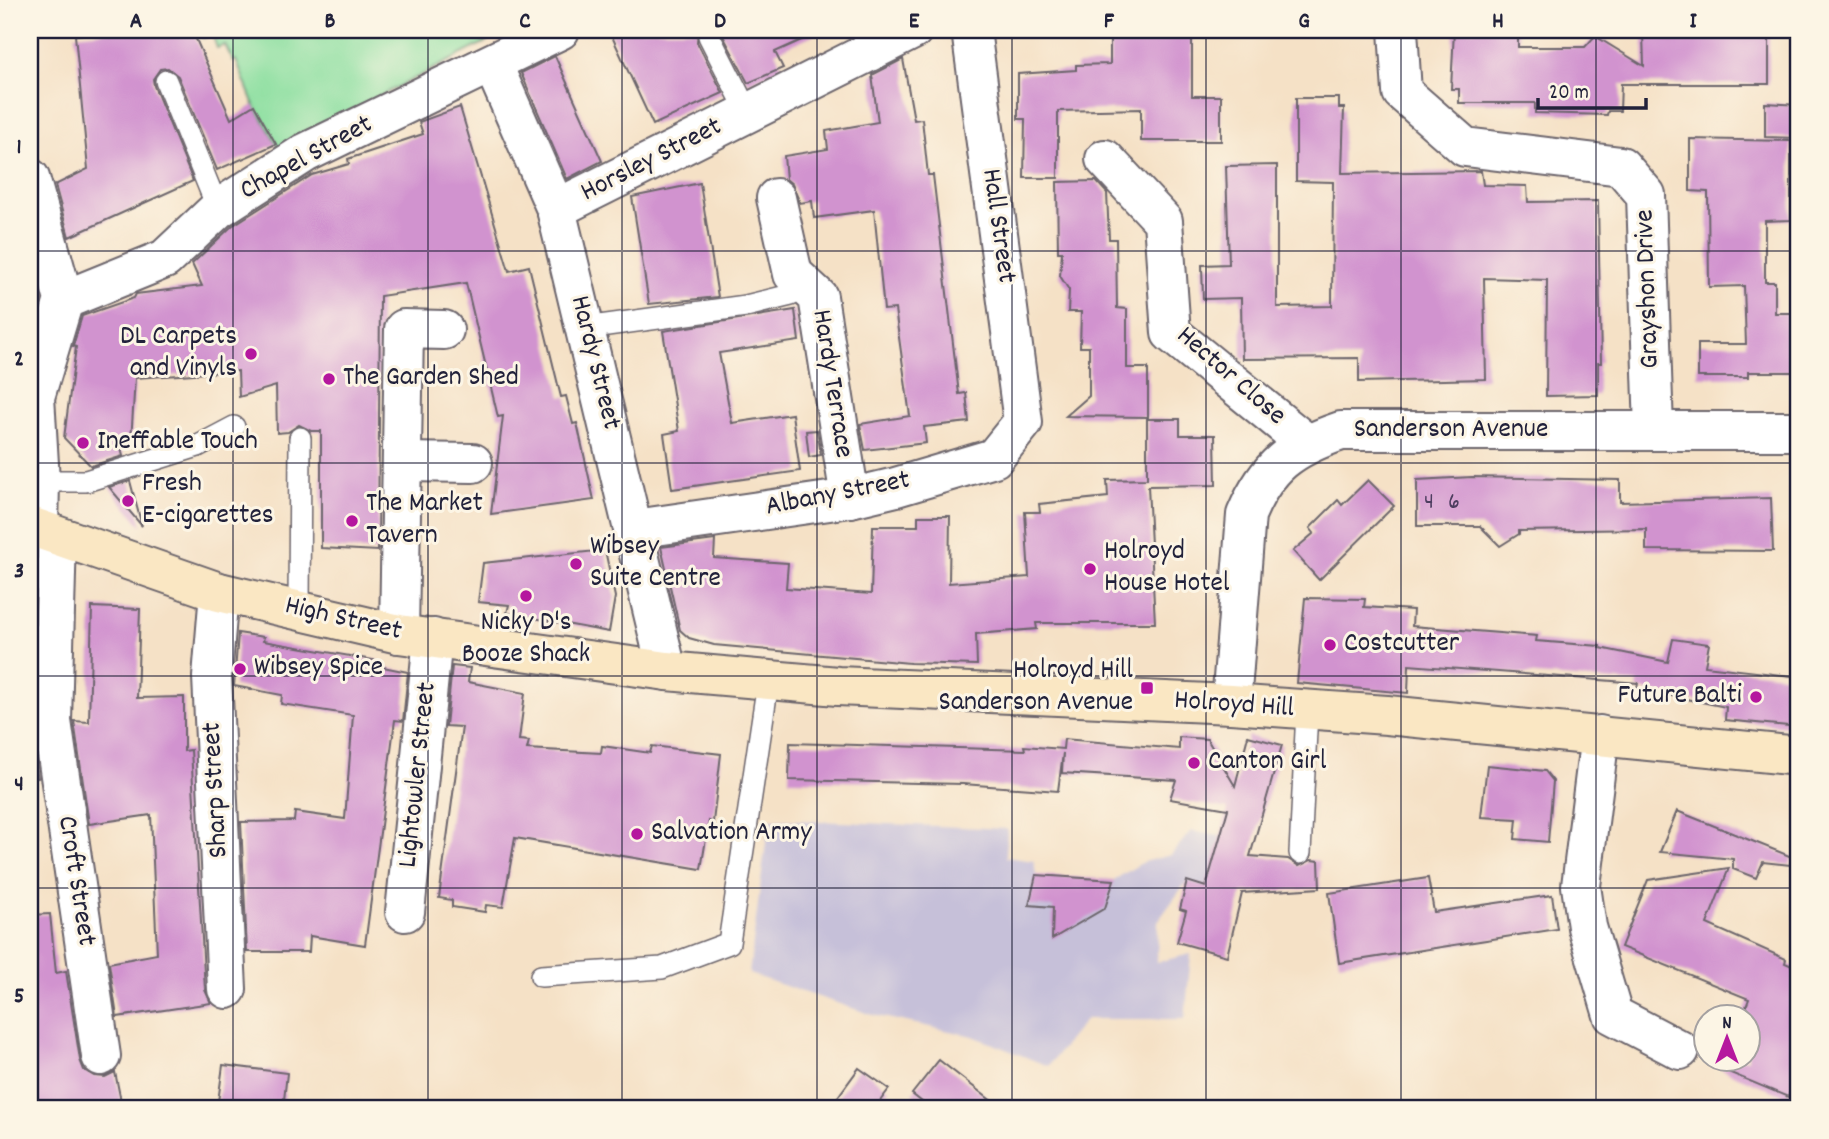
<svg xmlns="http://www.w3.org/2000/svg" width="1829" height="1139" font-family="Dekko,sans-serif">
<rect width="100%" height="100%" fill="#fcf5e5"/>
<filter id="ink" filterUnits="userSpaceOnUse"><feTurbulence type="fractalNoise" baseFrequency=".0143" numOctaves="2"/><feDisplacementMap in="SourceGraphic" scale="14" xChannelSelector="R" yChannelSelector="G"/><feConvolveMatrix kernelMatrix="1 2 1 2 8 2 1 2 1" color-interpolation-filters="sRGB"/></filter>
<filter id="wash" filterUnits="userSpaceOnUse"><feTurbulence type="fractalNoise" baseFrequency=".00686" numOctaves="4" result="noise"/><feDisplacementMap in="SourceGraphic" scale="28" xChannelSelector="R" yChannelSelector="G"/><feGaussianBlur stdDeviation="1.57" result="paint"/><feColorMatrix in="noise" values="0 0 0 0 0 0 0 0 0 0 0 0 0 0 0 0 0 1.4 0 .05"/><feComposite in="paint" operator="in"/></filter>
<g filter="url(#wash)">
<rect width="100%" height="100%" fill="#f5e1c6"/>
<polygon fill="#c6c0d9" points="769,819 1007,829 1006,857 1034,861 1036,875 1114,880 1143,862 1171,855 1191,831 1220,836 1206,887 1187,881 1158,921 1157,962 1191,954 1185,1019 1086,1019 1048,1066 973,1036 873,1015 749,974"/>
<polygon fill="#8cdfa0" stroke="#57806e" stroke-width="2" points="199,30 509,30 279,148 254,105 236,60 233,61 225,45 217,48 212,34 203,38"/>
<g id="blocks">
<g fill="#d193cf">
<polygon points="120,30 192,30 231,119 254,105 276,144 217,170 178,76 168,68 160,69 153,79 154,86 193,181 69,237 55,185 88,169 75,35"/>
<polygon points="609,30 698,30 697,42 723,93 653,125"/>
<polygon points="720,30 824,30 775,52 783,68 748,83"/>
<polygon points="1110,30 1192,30 1192,96 1221,96 1221,141 1141,141 1141,109 1058,111 1058,178 1024,178 1025,119 1018,119 1018,74 1076,70 1076,65 1110,64"/>
<polygon points="1454,30 1518,30 1518,47 1585,47 1595,36 1644,66 1643,33 1769,33 1769,84 1621,84 1620,111 1608,111 1607,115 1535,113 1535,103 1459,103 1459,89 1451,89"/>
<polygon points="555,56 602,161 567,179 521,73"/>
<polygon points="903,59 914,120 922,119 928,175 933,175 959,394 966,393 969,422 924,427 926,443 865,450 860,424 910,416 895,309 884,310 874,210 814,218 812,201 800,203 792,184 786,179 784,156 828,149 826,131 878,122 872,75"/>
<polygon points="1296,98 1339,98 1339,108 1344,108 1342,173 1481,171 1483,185 1527,186 1528,202 1598,201 1601,363 1598,363 1598,395 1546,396 1547,280 1484,278 1486,379 1359,382 1359,358 1242,359 1241,298 1203,299 1202,265 1229,264 1226,166 1277,165 1277,307 1332,306 1333,182 1296,181"/>
<polygon points="1765,103 1799,105 1799,138 1765,137"/>
<polygon points="460,107 509,271 529,266 561,397 566,396 573,424 577,423 594,500 491,514 503,416 498,417 466,283 380,296 378,551 321,548 321,431 311,431 299,425 288,432 277,433 276,386 239,397 238,371 135,378 131,442 119,441 123,456 91,466 64,438 76,347 73,346 82,316 134,298 136,294 202,286 192,264 232,226 312,175 349,164 348,159 423,134 419,122"/>
<polygon points="1690,139 1791,141 1791,220 1765,221 1765,282 1775,282 1775,313 1799,313 1799,372 1748,372 1748,377 1698,377 1698,344 1746,344 1744,286 1709,287 1708,192 1690,191"/>
<polygon points="1096,181 1107,193 1109,239 1116,239 1117,308 1127,309 1127,368 1148,368 1148,417 1066,416 1089,396 1089,347 1080,347 1081,312 1068,312 1069,290 1060,276 1062,252 1058,252 1057,182"/>
<polygon points="700,183 718,297 649,304 632,197"/>
<polygon points="795,310 799,341 719,353 732,423 792,414 800,471 672,489 664,434 679,431 663,331"/>
<polygon points="1147,419 1180,419 1180,435 1215,435 1216,485 1148,486 1155,623 1036,623 1037,629 976,634 977,665 910,663 714,645 689,638 680,630 661,547 715,540 714,558 788,563 786,588 871,594 873,526 918,526 918,516 950,516 949,583 1029,577 1025,512 1040,512 1039,504 1108,497 1107,480 1147,479"/>
<polygon points="817,430 821,455 809,457 806,431"/>
<polygon points="1472,477 1620,480 1620,502 1771,498 1773,551 1646,550 1646,529 1519,531 1519,534 1500,546 1480,526 1417,526 1417,480"/>
<polygon points="1368,480 1394,506 1319,580 1293,551 1314,533 1310,528 1338,500 1342,505"/>
<polygon points="130,481 142,526 109,487"/>
<polygon points="605,550 615,597 609,632 507,613 509,605 478,602 483,563"/>
<polygon points="1305,598 1365,599 1364,607 1413,610 1412,626 1537,636 1536,641 1600,646 1600,648 1668,662 1673,639 1709,644 1705,666 1799,677 1799,727 1725,720 1726,707 1637,689 1638,683 1409,665 1408,693 1297,683"/>
<polygon points="92,607 140,609 137,698 184,697 184,751 191,750 205,990 211,1003 117,1017 109,963 157,954 151,815 89,824 74,721 89,722"/>
<polygon points="238,633 264,637 263,641 379,661 378,666 408,672 403,721 395,720 365,945 310,936 309,952 247,952 241,822 294,821 295,812 345,819 353,715 281,704 282,695 234,686"/>
<polygon points="452,666 470,668 468,682 525,693 519,740 529,741 527,749 601,753 602,746 650,753 652,746 721,754 713,822 709,821 701,869 515,838 503,907 486,905 485,912 452,907 452,900 439,898 462,727 446,726"/>
<polygon points="30,717 38,778 30,779"/>
<polygon points="1248,736 1282,745 1250,856 1288,859 1299,866 1311,860 1319,861 1320,888 1242,893 1227,956 1177,942 1186,911 1180,909 1187,881 1206,887 1228,809 1170,799 1176,780 1062,773 1063,753 1058,791 963,784 789,780 790,743 1025,750 1024,746 1063,749 1064,739 1179,749 1179,737 1207,739 1235,786"/>
<polygon points="1487,765 1545,771 1553,781 1548,842 1515,839 1517,819 1481,817"/>
<polygon points="1677,811 1792,857 1790,865 1763,862 1756,878 1733,869 1733,859 1660,852"/>
<polygon points="1729,868 1707,924 1786,959 1785,963 1799,969 1799,1070 1788,1097 1721,1069 1725,1059 1748,1059 1748,1017 1742,1017 1749,999 1621,947 1648,880"/>
<polygon points="1036,875 1114,880 1105,908 1052,939 1053,907 1029,905"/>
<polygon points="1428,878 1434,912 1552,895 1557,929 1339,963 1329,893"/>
<polygon points="50,914 56,973 66,971 80,1060 84,1070 94,1076 105,1077 115,1072 122,1106 30,1109 30,915"/>
<polygon points="939,1060 1002,1109 931,1109 912,1094"/>
<polygon points="223,1065 287,1073 283,1109 217,1109"/>
<polygon points="859,1068 889,1089 874,1109 829,1109"/>
</g>
</g>
</g>
<g filter="url(#ink)">
<use href="#blocks" fill-opacity="0" stroke="#6c656c" stroke-width="2"/>
<g fill="none" stroke-linecap="round" stroke-linejoin="round">
<defs>
<g id="service">
<polyline points="709,36 748,113"/>
<polyline points="166,81 218,209"/>
<polyline points="585,328 746,306 791,295 802,282"/>
<polyline points="40,481 86,481 198,446 234,427"/>
<polyline points="299,610 300,438"/>
<polyline points="1300,853 1307,711"/>
<polyline points="541,976 662,968 729,943 768,682"/>
</g>
<g id="minor">
<polyline points="1398,30 1402,92 1465,147 1621,166 1646,195 1654,430"/>
<polyline points="493,65 556,209 667,671"/>
<polyline points="1105,159 1163,221 1171,333 1306,443"/>
<polyline points="30,178 64,300 35,397 40,481 39,530"/>
<polyline points="776,198 793,274 818,297 850,498"/>
<polyline points="556,209 913,30"/>
<polyline points="64,300 165,259 218,209 305,153 560,30"/>
<polyline points="402,462 473,463"/>
<polyline points="635,529 850,498 896,487 994,458 1023,422 971,30"/>
<polyline points="57,537 52,721 101,1056"/>
<polyline points="219,592 212,677 227,989"/>
<polyline points="399,634 404,329 444,330"/>
<path d="M 1231,704 L 1246,515 C 1267,465 1291,448 1341,431 L 1799,431"/>
<polyline points="1600,735 1581,886 1587,927 1613,1015 1680,1050"/>
<polyline points="405,912 433,638"/>
</g>
<polyline id="secondary" points="30,526 219,592 399,634 667,671 838,686 1231,704 1387,715 1799,756"/>
</defs>
<use href="#service" stroke="#6c656c" stroke-width="24"/>
<use href="#minor" stroke="#6c656c" stroke-width="42"/>
<use href="#secondary" stroke="#6c656c" stroke-width="42"/>
<use href="#service" stroke="#fff" stroke-width="21"/>
<use href="#minor" stroke="#fff" stroke-width="38"/>
<use href="#secondary" stroke="#fae7c3" stroke-width="38"/>
</g>
</g>
<path fill="none" stroke="#22223b" stroke-width="2" stroke-opacity="0.55" d="M 233,30 L 233,1109M 428,30 L 428,1109M 622,30 L 622,1109M 817,30 L 817,1109M 1012,30 L 1012,1109M 1206,30 L 1206,1109M 1401,30 L 1401,1109M 1596,30 L 1596,1109M 30,251 L 1799,251M 30,463 L 1799,463M 30,676 L 1799,676M 30,888 L 1799,888"/>
<g fill="#b5179e" stroke="#fcf5e5" stroke-width="2.5">
<circle cx="251" cy="354" r="7"/>
<circle cx="329" cy="379" r="7"/>
<circle cx="83" cy="443" r="7"/>
<circle cx="128" cy="501" r="7"/>
<circle cx="352" cy="521" r="7"/>
<circle cx="576" cy="564" r="7"/>
<circle cx="1090" cy="569" r="7"/>
<circle cx="526" cy="596" r="7"/>
<circle cx="1330" cy="645" r="7"/>
<circle cx="240" cy="669" r="7"/>
<rect x="1140" y="681" width="14" height="14" rx="3.5"/>
<circle cx="1756" cy="697" r="7"/>
<circle cx="1194" cy="763" r="7"/>
<circle cx="637" cy="834" r="7"/>
</g>
<g text-anchor="middle" dominant-baseline="central" stroke-width="6" stroke-linejoin="round" paint-order="stroke">
<g font-size="24" fill="#4e3e60">
<text x="1429" y="503">4</text>
<text x="1454" y="503">6</text>
</g>
<g font-size="28" fill="#22223b" stroke="#fcf5e5">
<text transform="translate(307 159) rotate(-29)">Chapel Street</text>
<text transform="translate(652 161) rotate(-27)">Horsley Street</text>
<text transform="translate(997 226) rotate(82)">Hall Street</text>
<text transform="translate(1649 289) rotate(-92)">Grayshon Drive</text>
<text transform="translate(594 363) rotate(76)">Hardy Street</text>
<text transform="translate(1230 377) rotate(41)">Hector Close</text>
<text transform="translate(831 384) rotate(81)">Hardy Terrace</text>
<text x="1451" y="431">Sanderson Avenue</text>
<text transform="translate(838 495) rotate(-11)">Albany Street</text>
<text transform="translate(343 620) rotate(13)">High Street</text>
<text transform="translate(1234 706) rotate(4)">Holroyd Hill</text>
<text transform="translate(419 775) rotate(-84)">Lightowler Street</text>
<text transform="translate(217 790) rotate(-93)">Sharp Street</text>
<text transform="translate(75 881) rotate(81)">Croft Street</text>
</g>
<g font-size="28" fill="#22223b" stroke="#fcf5e5" text-anchor="start">
<text x="237" y="338" text-anchor="end">DL Carpets<tspan x="237" dy="32">and Vinyls</tspan></text>
<text x="343" y="379">The Garden Shed</text>
<text x="97" y="443">Ineffable Touch</text>
<text x="142" y="485">Fresh<tspan x="142" dy="32">E-cigarettes</tspan></text>
<text x="366" y="505">The Market<tspan x="366" dy="32">Tavern</tspan></text>
<text x="590" y="548">Wibsey<tspan x="590" dy="32">Suite Centre</tspan></text>
<text x="1104" y="553">Holroyd<tspan x="1104" dy="32">House Hotel</tspan></text>
<text x="526" y="624" text-anchor="middle">Nicky D's<tspan x="526" dy="32">Booze Shack</tspan></text>
<text x="1344" y="645">Costcutter</text>
<text x="254" y="669">Wibsey Spice</text>
<text x="1133" y="672" text-anchor="end">Holroyd Hill<tspan x="1133" dy="32">Sanderson Avenue</tspan></text>
<text x="1742" y="697" text-anchor="end">Future Balti</text>
<text x="1208" y="763">Canton Girl</text>
<text x="651" y="834">Salvation Army</text>
</g>
</g>
<rect width="1829" height="1139" fill="none" stroke="#fcf5e5" stroke-width="77"/>
<g transform="translate(1727 1038)"><circle r="33" fill="#fcf5e5" stroke="#a5a1a1" stroke-width="2"/>
<path d="M0-5L12 26L0 18L-12 26Z" fill="#b5179e"/>
<text y="-10" font-size="19" font-weight="bold" text-anchor="middle" fill="#22223b">N</text>
</g>
<path d="M1538 98v10h108v-10" fill="none" stroke="#22223b" stroke-width="3.5"/>
<text x="1549" y="98" font-size="21" fill="#22223b" stroke="#fcf5e5" stroke-width="5" paint-order="stroke">20 m</text>
<rect x="38" y="38" width="1752" height="1062" fill="none" stroke="#22223b" stroke-width="2.5"/>
<g font-size="23" text-anchor="middle" font-weight="bold" fill="#22223b">
<text x="136" y="27">A</text>
<text x="330" y="27">B</text>
<text x="525" y="27">C</text>
<text x="720" y="27">D</text>
<text x="914" y="27">E</text>
<text x="1109" y="27">F</text>
<text x="1304" y="27">G</text>
<text x="1498" y="27">H</text>
<text x="1693" y="27">I</text>
<text x="19" y="153">1</text>
<text x="19" y="365">2</text>
<text x="19" y="577">3</text>
<text x="19" y="790">4</text>
<text x="19" y="1002">5</text>
</g>
</svg>
